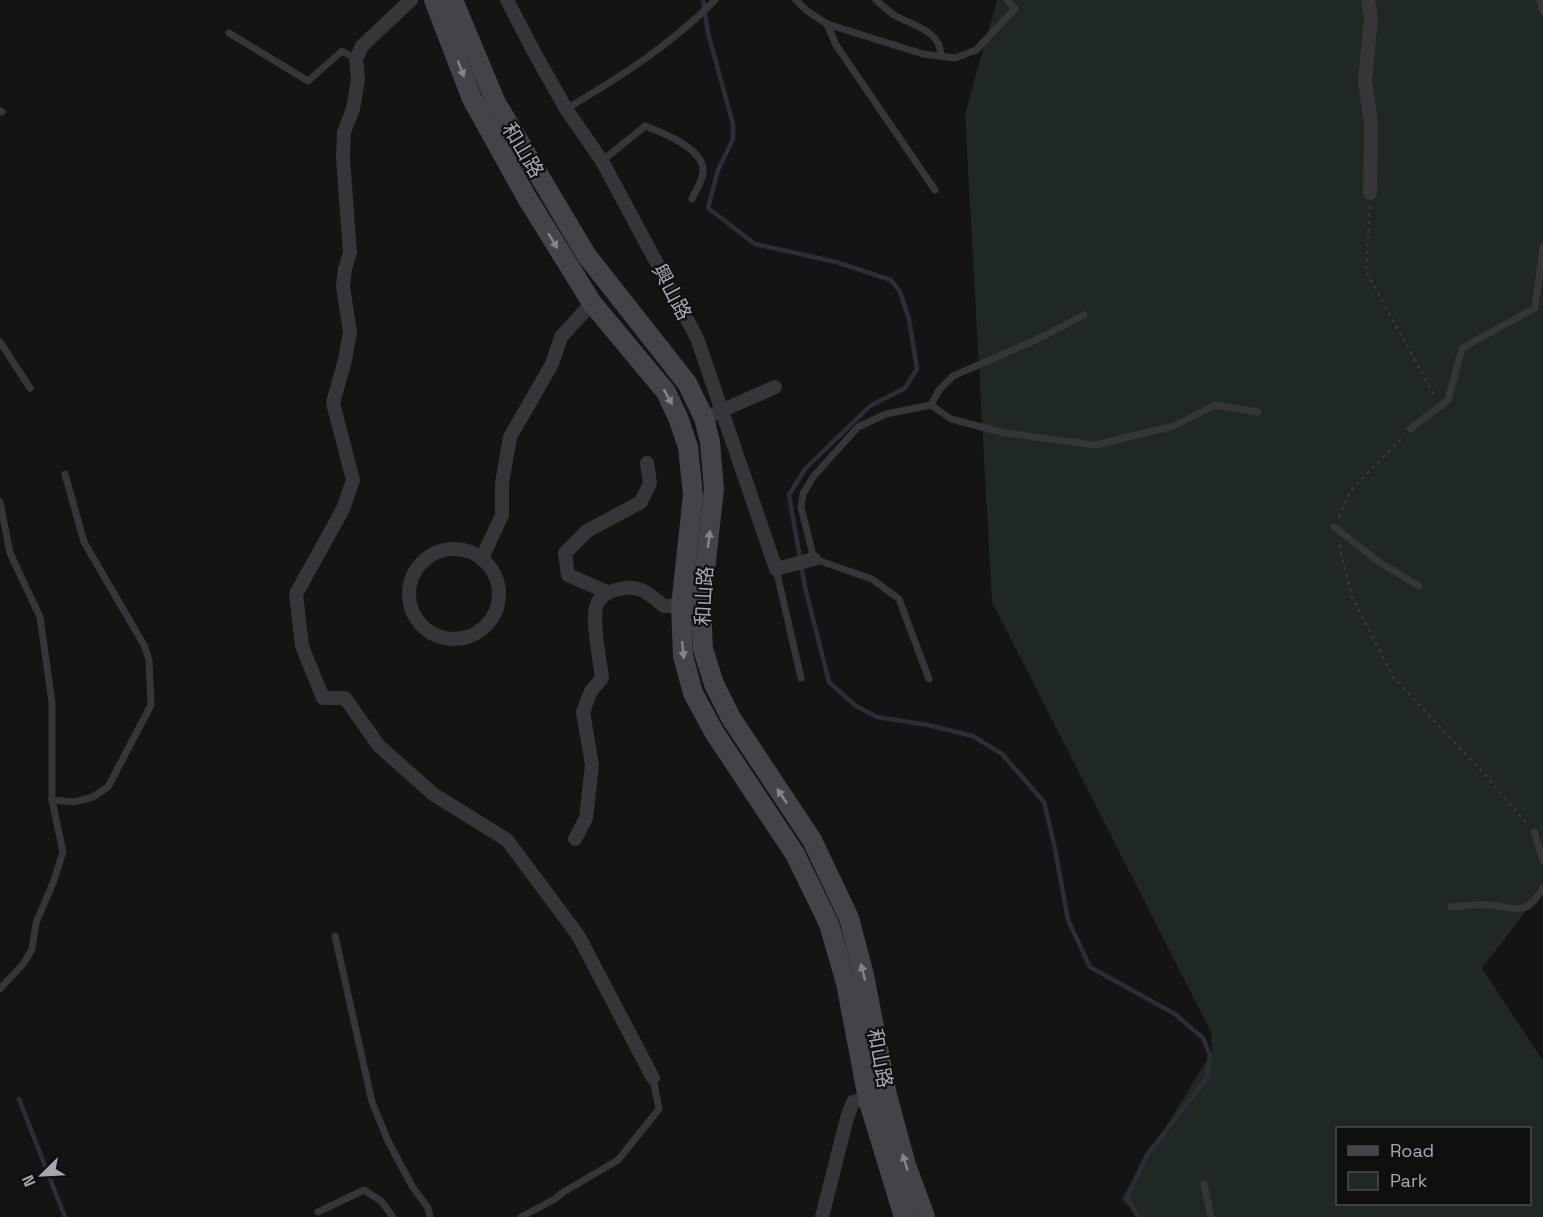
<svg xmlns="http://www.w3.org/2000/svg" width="1543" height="1217" font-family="'Space Grotesk','Noto Sans TC',sans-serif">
<rect width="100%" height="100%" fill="#141415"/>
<path fill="#202823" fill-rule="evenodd" d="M 997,0 L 1543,0 L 1543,889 L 1482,968 L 1543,1061 L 1543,1217 L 1139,1217 L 1121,1199 L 1212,1052 L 1211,1032 L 992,602 L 965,114 ZM 1338,1128 L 1530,1128 L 1530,1204 L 1338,1204 Z"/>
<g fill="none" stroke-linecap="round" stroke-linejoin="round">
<g stroke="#2b2e38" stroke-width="4.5">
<polyline points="703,0 708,33 733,124 733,139 718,170 708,208 755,244 836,262 891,280 900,292 909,319 917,369 905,388 870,406 805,469 789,495 805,587 829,682 856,706 877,717 928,725 973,736 1002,754 1044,802 1054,844 1068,920 1090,967 1175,1014 1203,1038 1210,1055 1207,1078 1147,1155 1127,1197 1138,1217"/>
<polyline points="19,1099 65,1217"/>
</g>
<g stroke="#3b3b41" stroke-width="2" stroke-dasharray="3 4.5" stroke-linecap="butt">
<polyline points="1370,206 1366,271 1434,395 1432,398"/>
<polyline points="1339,517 1351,490 1404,436"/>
<polyline points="1339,545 1352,597 1393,677 1488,778 1527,824"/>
</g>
<g stroke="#35353a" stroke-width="7">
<polyline points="796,0 806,10 827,24 923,54 955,58 976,50 1015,9 1007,0"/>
<path d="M 876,0 C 882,5 888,11 894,15 C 913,26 941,30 941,56"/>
<polyline points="1540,0 1543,11"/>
<polyline points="827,24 836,45 935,190"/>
<polyline points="229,33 308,81 342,51 356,59"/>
<path d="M 566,109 C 620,77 672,44 715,0"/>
<polyline points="0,111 2,112"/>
<path d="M 602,161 L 645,126 C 663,133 706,149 703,173 C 702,181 695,192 692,199"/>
<polyline points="0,342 30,388"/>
<polyline points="931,405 939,390 953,376 1036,340 1084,315"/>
<polyline points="1410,429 1448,400 1462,348 1535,308 1543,247"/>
<polyline points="0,502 10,553 40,617 52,703 52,800 63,852 53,883 36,923 32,949 24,963 0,989"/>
<polyline points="1334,527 1382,564 1419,586"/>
<polyline points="776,569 801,678"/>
<polyline points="929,679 899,599 872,579 814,559 801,507 803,494 813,477 858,427 886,414 931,405 951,419 1005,433 1095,445 1174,426 1215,405 1258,412"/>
<polyline points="52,800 74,802 93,797 108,787 151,705 149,660 144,645 84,542 65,474"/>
<polyline points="1534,832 1543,861"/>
<path d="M 1451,907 C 1464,906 1477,904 1490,905 C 1518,908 1526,917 1543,888"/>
<polyline points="335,936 372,1102 388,1141 412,1186 428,1208 430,1217"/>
<polyline points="1204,1184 1211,1217"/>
<polyline points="318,1212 364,1190 381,1201 393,1217"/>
<polyline points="521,1217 555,1199 562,1193 618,1160 659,1109 653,1078"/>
</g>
<g stroke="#35353a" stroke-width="14">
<polyline points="411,0 362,46 356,59 358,80 353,109 344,132 343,158 350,253 345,269 343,287 350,332 345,360 333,403 353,480 343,509 296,594 302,646 323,698 345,698 379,746 433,794 507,840 578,935 653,1078"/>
<polyline points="507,0 533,50 566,109 602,161 697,338 776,569 814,559"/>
<polyline points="1368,0 1371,18 1365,81 1371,123 1370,193"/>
<polyline points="714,414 775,387"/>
<circle cx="454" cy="594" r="45"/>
<polyline points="482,558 502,515 502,483 510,437 552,364 561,337 592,303"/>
<polyline points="607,592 568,575 565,553 587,531 641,502 650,483 647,463"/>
<path d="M 575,839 L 586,818 L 592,765 L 583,712 L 591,691 L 602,678 C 600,660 591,619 597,604 C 601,595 610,591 619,589 C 640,584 649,594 664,606 L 681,606"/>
<polyline points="822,1217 847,1118 853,1102 868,1099"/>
</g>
<g stroke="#43434a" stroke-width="20">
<polyline points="434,0 472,99 527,198 592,303 666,392 679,420 688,447 693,495 681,606 683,656 693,693 714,732 795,854 829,924 846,983 868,1099 904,1217"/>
<polyline points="453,0 496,103 587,256 687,383 704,418 710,442 714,489 701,606 703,649 714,684 731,718 812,840 849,918 864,975 887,1095 906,1165 925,1217"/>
</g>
</g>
<defs><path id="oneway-solid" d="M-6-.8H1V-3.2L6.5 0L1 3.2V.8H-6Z" transform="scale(1.5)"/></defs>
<g fill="#838490">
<use href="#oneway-solid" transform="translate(461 69) rotate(69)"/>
<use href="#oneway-solid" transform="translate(553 241) rotate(59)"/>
<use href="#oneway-solid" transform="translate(668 397) rotate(61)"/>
<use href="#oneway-solid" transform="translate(709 539) rotate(-83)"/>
<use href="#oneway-solid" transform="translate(683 650) rotate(84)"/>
<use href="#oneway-solid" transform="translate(782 796) rotate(-124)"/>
<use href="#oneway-solid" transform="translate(863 972) rotate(-104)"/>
<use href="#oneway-solid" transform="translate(905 1162) rotate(-107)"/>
</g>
<g text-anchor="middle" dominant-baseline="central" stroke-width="4.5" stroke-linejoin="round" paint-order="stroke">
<g font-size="20" fill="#a6a7b5" stroke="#0f0f10">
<text transform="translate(523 150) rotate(59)">和山路</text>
<text transform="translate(672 292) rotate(62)">興山路</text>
<text transform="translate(704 596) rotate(-87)">和山路</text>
<text transform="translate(880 1058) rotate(79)">和山路</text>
</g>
</g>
<rect x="1336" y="1127" width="195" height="78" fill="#0f0f10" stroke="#4b4c52" stroke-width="1.5"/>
<rect x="1348" y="1146" width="30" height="9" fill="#43434a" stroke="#4b4c52" stroke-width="1.5"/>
<text x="1390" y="1157" font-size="18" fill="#a6a7b5">Road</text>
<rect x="1348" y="1172" width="30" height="18" fill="#202823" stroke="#4b4c52" stroke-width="1.5"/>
<text x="1390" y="1187" font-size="18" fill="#a6a7b5">Park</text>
<g transform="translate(42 1175) rotate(246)" stroke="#0f0f10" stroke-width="4.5" paint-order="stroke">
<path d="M0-4.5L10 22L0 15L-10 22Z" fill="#a6a7b5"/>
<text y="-9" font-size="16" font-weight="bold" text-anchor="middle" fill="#a6a7b5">N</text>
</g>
</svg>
